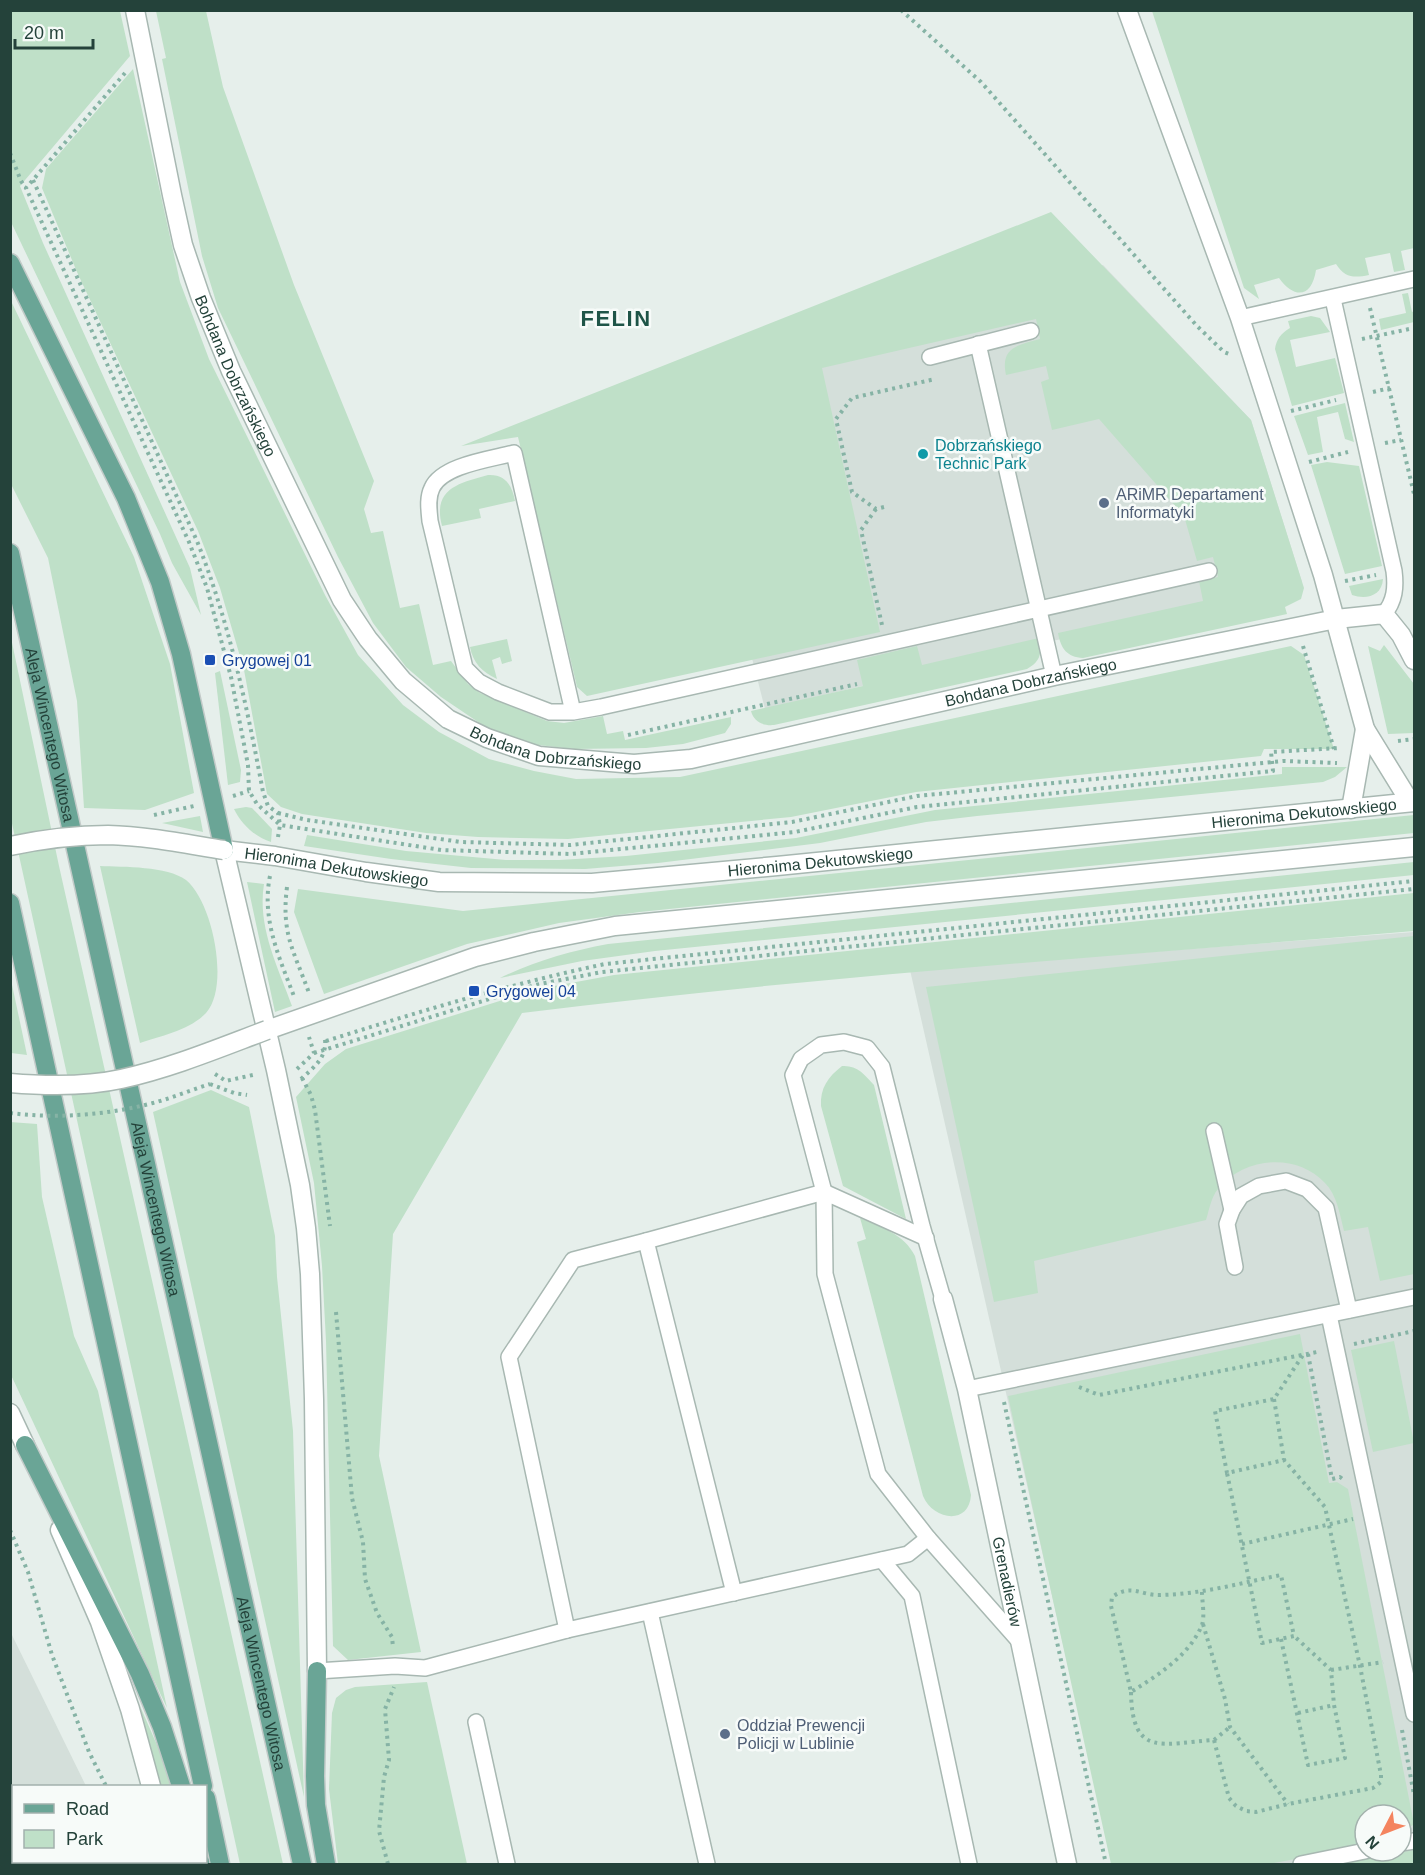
<svg xmlns="http://www.w3.org/2000/svg" width="1425" height="1875" font-family="Arial,sans-serif">
<rect width="100%" height="100%" fill="#e6efeb"/>
<g fill="#d4dfda" fill-rule="evenodd">
<polygon points="1103,265 1251,420 1302,582 765,709 681,381"/>
<path d="M 1414,932 L 1414,1864 L 1113,1864 L 910,970 ZM 1365,1815 L 1401,1815 L 1401,1851 L 1365,1851 Z"/>
<polygon points="10,1631 86,1786 14,1786 14,1862 102,1862 102,1864 11,1864"/>
</g>
<g fill="#bfe0c8">
<polygon points="11,10 120,11 130,56 20,186 43,243 190,568 201,615 172,563 160,534 11,222"/>
<polygon points="156,11 206,11 223,87 294,285 374,481 364,509 371,533 383,531 400,608 419,604 433,665 451,661 468,684 480,693 547,721 564,723 603,716 607,734 623,731 625,740 731,717 731,724 725,733 683,744 646,748 574,749 538,745 508,737 481,724 441,697 406,667 373,623 338,557 218,308 202,256 162,59 166,58"/>
<path d="M 1152,11 L 1414,11 L 1414,248 L 1401,251 L 1405,270 L 1394,272 L 1390,253 L 1365,258 L 1369,275 C 1354,278 1345,278 1336,264 L 1316,270 C 1312,297 1295,300 1279,278 L 1254,285 L 1259,299 L 1244,288 Z"/>
<polygon points="133,69 180,282 209,359 325,595 358,655 403,705 439,732 489,759 534,771 576,779 680,777 1291,646 1304,655 1334,749 1264,749 1261,756 916,792 791,817 568,839 478,837 426,833 302,814 281,807 267,794 244,670 220,588 198,531 77,272 42,188 46,169"/>
<path d="M 1051,212 L 1251,420 L 1304,588 L 1301,599 L 1285,607 L 1287,614 L 1083,658 C 1067,657 1061,649 1058,633 L 1203,601 L 1199,581 L 1218,577 L 1213,557 L 1197,561 L 1184,516 L 1099,419 L 1052,430 L 1041,382 L 1049,379 L 1046,366 L 1006,375 C 1000,347 1018,345 1040,339 L 1036,319 L 822,368 L 880,632 L 587,696 L 577,687 L 518,437 L 461,446 Z"/>
<polygon points="1408,293 1412,312 1414,311 1414,322 1381,330 1379,319 1406,313 1402,294"/>
<polygon points="11,301 134,557 170,664 194,793 145,810 84,808 77,701 48,558 12,486 11,477"/>
<path d="M 1311,316 L 1320,318 L 1330,332 L 1290,340 L 1296,367 L 1335,358 L 1344,393 L 1292,406 L 1275,349 C 1276,340 1281,333 1290,328 L 1288,321 Z"/>
<polygon points="1345,403 1354,442 1345,439 1338,412 1317,417 1323,452 1308,455 1294,416"/>
<polygon points="1327,462 1359,466 1382,566 1345,574 1311,465"/>
<path d="M 488,475 C 506,474 512,486 515,501 L 479,509 L 481,518 L 442,526 C 432,488 460,483 488,475 Z"/>
<path d="M 1383,579 C 1382,596 1366,600 1352,595 L 1349,586 Z"/>
<polygon points="10,633 59,866 283,1864 240,1864 11,819"/>
<path d="M 1039,638 C 1042,653 1041,661 1027,669 L 774,725 C 763,726 754,722 751,711 L 863,686 L 857,660 L 917,646 L 922,665 Z"/>
<path d="M 507,639 L 512,661 L 502,664 L 500,657 L 492,660 L 497,679 C 482,672 473,663 470,647 Z"/>
<polygon points="1384,645 1414,684 1414,733 1388,734 1368,646 1380,651"/>
<polygon points="220,671 241,770 240,782 228,785 215,673"/>
<polygon points="1282,767 1347,767 1335,777 1323,782 977,816 926,822 820,843 658,863 585,869 471,868 391,859 304,846 307,835 406,851 506,860 559,860 626,856 796,838 935,810 1282,774"/>
<path d="M 246,807 L 252,808 L 272,829 L 271,842 C 254,836 242,825 234,809 Z"/>
<polygon points="1414,815 1414,833 640,912 559,923 467,944 324,994 294,912 298,889 463,911"/>
<polygon points="200,816 203,832 162,823"/>
<path d="M 1414,862 L 1414,875 L 655,951 L 582,961 L 500,978 C 535,961 570,951 608,944 Z"/>
<path d="M 100,866 C 124,867 167,866 186,880 C 213,902 230,987 206,1013 C 190,1030 161,1036 140,1043 Z"/>
<path d="M 247,882 L 264,884 C 257,927 278,967 292,1006 L 275,1012 Z"/>
<path d="M 1414,893 L 1414,931 C 1117,956 818,976 522,1013 L 393,1234 L 379,1456 L 421,1652 L 348,1660 L 333,1646 L 326,1341 L 322,1266 L 314,1183 L 296,1097 L 325,1064 L 346,1049 L 538,989 L 614,975 Z"/>
<path d="M 1414,936 L 1414,1274 L 1380,1281 L 1368,1227 L 1344,1231 C 1340,1215 1337,1195 1325,1183 C 1296,1152 1244,1157 1218,1189 C 1211,1197 1209,1211 1206,1220 L 1034,1261 L 1038,1293 L 994,1302 L 926,987 Z"/>
<polygon points="11,980 27,1055 11,1053"/>
<path d="M 842,1066 C 857,1065 864,1074 874,1085 L 906,1219 L 843,1186 L 821,1106 C 820,1088 828,1077 842,1066 Z"/>
<polygon points="211,1090 249,1107 275,1236 277,1277 293,1431 304,1797 153,1112"/>
<polygon points="10,1122 37,1124 42,1197 74,1336 98,1391 167,1708 11,1375"/>
<path d="M 860,1218 C 881,1227 904,1234 915,1256 L 971,1495 C 969,1526 933,1520 923,1496 L 857,1242 L 866,1239 Z"/>
<polygon points="1300,1334 1329,1483 1337,1482 1348,1489 1414,1824 1401,1835 1401,1815 1365,1815 1365,1846 1269,1864 1111,1864 1008,1396"/>
<polygon points="1394,1341 1414,1443 1373,1452 1351,1350"/>
<polygon points="427,1682 467,1864 338,1864 329,1789 332,1713 336,1698 346,1690 355,1687"/>
<polygon points="140,1706 164,1761 170,1786 159,1786"/>
<polygon points="1414,1850 1414,1864 1341,1864"/>
</g>
<g fill="none" stroke-linecap="round" stroke-linejoin="round">
<defs>
<g id="service">
<path d="M 1333,299 L 1394,571 C 1396,587 1395,601 1384,614"/>
<polyline points="1240,318 1414,279"/>
<polyline points="978,344 1054,676"/>
<polyline points="930,357 1031,331"/>
<path d="M 573,712 L 514,453 C 492,459 442,465 432,488 C 427,498 429,510 430,521 L 465,668 L 479,682 L 498,692 L 550,712 L 573,712 L 601,707 L 1209,571"/>
<polyline points="1214,1131 1232,1210"/>
<polyline points="926,1238 824,1192 825,1274 878,1474 928,1538 1020,1642"/>
<polyline points="1235,1267 1227,1224 1232,1210 1241,1196 1259,1186 1286,1181 1307,1189 1326,1208 1349,1310"/>
<polyline points="1329,1315 1414,1714"/>
<polyline points="967,1389 1414,1297"/>
<polyline points="882,1560 912,1596 969,1864"/>
<polyline points="734,1593 646,1241 824,1192 793,1075 801,1059 821,1045 844,1042 867,1048 882,1067 922,1226 943,1299"/>
<polyline points="650,1612 707,1864"/>
<polyline points="567,1630 509,1357 573,1260 646,1241"/>
<polyline points="317,1671 395,1666 425,1668 567,1630 908,1554 928,1538"/>
<polyline points="476,1722 507,1864"/>
<polyline points="10,1804 14,1803"/>
<polyline points="1401,1843 1414,1841"/>
<polyline points="62,1862 63,1864"/>
<polyline points="1301,1864 1365,1851"/>
</g>
<g id="minor">
<path id="s1" d="M 135,10 L 172,195 L 183,245 L 201,298 L 231,371 L 342,600 L 368,639 L 403,681 L 448,719 L 487,738 L 539,756 L 634,764 L 691,759 L 1054,676 L 1336,619 L 1384,614 L 1401,635 L 1414,660"/>
<polyline points="1127,10 1240,318 1323,575 1365,729 1410,802"/>
<polyline points="1351,809 1365,729"/>
<path id="s2" d="M 943,1299 L 967,1389 L 1067,1864"/>
<polyline points="60,1530 100,1622 130,1709 151,1786"/>
<polyline points="168,1862 169,1864"/>
</g>
<g id="tertiary">
<polyline points="267,1030 475,957 534,942 615,926 1414,847"/>
<polyline points="10,1413 25,1445"/>
<path id="s3" d="M 317,1671 L 314,1399 L 310,1274 L 306,1228 L 300,1185 L 276,1070 L 224,850 L 275,856 L 366,872 L 439,882 L 592,883 L 777,866 L 1414,802"/>
</g>
<g id="primary">
<polyline points="10,263 126,498 160,582 181,654 224,850"/>
<path id="s4" d="M 10,553 L 302,1864"/>
<polyline points="10,903 203,1786"/>
<polyline points="25,1445 140,1674 162,1727 181,1786"/>
<polyline points="317,1671 315,1776 316,1805 326,1864"/>
<polyline points="206,1798 220,1864"/>
<polyline points="200,1862 200,1864"/>
</g>
</defs>
<use href="#service" stroke="#a8b8b2" stroke-width="18"/>
<use href="#minor" stroke="#a8b8b2" stroke-width="21"/>
<use href="#tertiary" stroke="#a8b8b2" stroke-width="21"/>
<use href="#primary" stroke="#c2cac8" stroke-width="21"/>
<g stroke="#86b3a5" stroke-width="4" stroke-dasharray="3 4.5" stroke-linecap="butt">
<polyline points="901,10 981,82 1197,326 1224,352 1229,354"/>
<polyline points="125,73 26,188 189,542 207,588 231,677 248,765 249,791 257,804 280,825 441,850 570,854 795,832 917,807 1273,771 1271,752 1340,748"/>
<polyline points="10,153 21,181 26,188"/>
<path d="M 33,180 L 197,541 C 229,622 247,706 263,792 L 268,806 L 278,813 L 280,825 L 278,837"/>
<polyline points="1370,308 1414,494"/>
<polyline points="1362,339 1414,328"/>
<polyline points="1373,392 1390,388"/>
<polyline points="1291,411 1336,400"/>
<polyline points="1385,443 1401,440"/>
<polyline points="1309,462 1348,452"/>
<polyline points="884,507 876,509 852,492 836,419 852,398 935,379"/>
<polyline points="876,509 861,530 882,625"/>
<polyline points="1345,581 1376,575"/>
<polyline points="1303,646 1334,749"/>
<polyline points="628,735 857,684"/>
<polyline points="1398,741 1414,739"/>
<polyline points="233,796 249,791"/>
<polyline points="278,813 307,820 461,842 570,845 792,822 917,796 1283,761 1337,763"/>
<polyline points="154,815 194,806"/>
<path d="M 270,876 C 261,920 280,959 295,999"/>
<path d="M 287,887 C 281,934 294,951 309,993"/>
<path d="M 326,1041 C 418,1012 510,984 605,964 L 1414,881"/>
<polyline points="314,1053 535,985 602,972 1414,889"/>
<polyline points="297,1069 314,1053 309,1037"/>
<polyline points="215,1074 226,1081 257,1074"/>
<polyline points="302,1078 311,1095 315,1110 330,1226"/>
<path d="M 301,1079 C 314,1067 327,1058 325,1039"/>
<polyline points="210,1084 234,1093 247,1095"/>
<polyline points="336,1312 352,1498 363,1542 365,1579 377,1613 392,1637 393,1647"/>
<polyline points="1354,1344 1414,1331"/>
<polyline points="1308,1354 1332,1479 1340,1477 1344,1480"/>
<polyline points="1079,1387 1099,1395 1317,1352"/>
<polyline points="1274,1399 1284,1460 1227,1473 1215,1411 1274,1399 1303,1355"/>
<polyline points="1004,1402 1106,1864"/>
<polyline points="10,1530 28,1572 52,1655 89,1752 106,1786"/>
<polyline points="1242,1544 1353,1519"/>
<path d="M 1202,1592 C 1202,1601 1205,1616 1202,1625 C 1189,1656 1158,1675 1131,1692 L 1111,1606 L 1112,1597 C 1132,1583 1141,1596 1161,1595 C 1202,1594 1241,1583 1281,1575 L 1294,1636 L 1262,1643 L 1227,1473"/>
<polyline points="1203,1624 1225,1699 1230,1727 1288,1804"/>
<polyline points="1281,1639 1308,1765 1345,1758 1334,1705 1331,1670 1294,1636"/>
<polyline points="1331,1670 1383,1662"/>
<path d="M 1131,1692 C 1132,1759 1163,1743 1214,1740 L 1229,1798 L 1236,1806 L 1246,1811 L 1256,1812 L 1288,1804 L 1373,1788 L 1381,1782 L 1381,1775 L 1360,1666 L 1325,1507 L 1284,1460"/>
<polyline points="1298,1713 1334,1705"/>
<polyline points="1402,1730 1414,1795"/>
<polyline points="1214,1740 1230,1727"/>
<polyline points="119,1862 120,1864"/>
<polyline points="388,1864 379,1831 384,1777 389,1760 385,1709 394,1687"/>
</g>
<use href="#service" stroke="#fff" stroke-width="15"/>
<use href="#minor" stroke="#fff" stroke-width="18"/>
<use href="#tertiary" stroke="#fff" stroke-width="18"/>
<use href="#primary" stroke="#6aa596" stroke-width="18"/>
<defs>
<g id="tertiary-bridge">
<path d="M 10,846 C 43,839 75,835 108,835 C 147,836 186,844 224,850"/>
<path d="M 10,1083 C 47,1086 85,1087 121,1079 C 171,1068 219,1048 267,1030"/>
</g>
</defs>
<use href="#tertiary-bridge" stroke="#a8b8b2" stroke-width="21" stroke-linecap="butt"/>
<path stroke="#86b3a5" stroke-width="4" stroke-dasharray="3 4.5" stroke-linecap="butt" d="M 10,1113 C 57,1119 107,1115 153,1103 C 172,1098 191,1090 210,1084"/>
<use href="#tertiary-bridge" stroke="#fff" stroke-width="18"/>
</g>
<circle fill="#0f9aa8" stroke="#f7fbf9" stroke-width="2" cx="923" cy="454" r="6"/>
<g fill="#5c6f8a" stroke="#f7fbf9" stroke-width="2">
<circle cx="1104" cy="503" r="6"/>
<circle cx="725" cy="1734" r="6"/>
</g>
<g fill="#1a4fb4" stroke="#f7fbf9" stroke-width="2">
<rect x="204" y="654" width="12" height="12" rx="3"/>
<rect x="468" y="985" width="12" height="12" rx="3"/>
</g>
<g text-anchor="middle" dominant-baseline="central" stroke-width="5" stroke-linejoin="round" paint-order="stroke">
<g font-size="16" fill="#24423a" stroke="#f7fbf9">
<text stroke="none"><textPath href="#s1" startOffset="381">Bohdana Dobrzańskiego</textPath></text>
<text stroke="none"><textPath href="#s1" startOffset="1389">Bohdana Dobrzańskiego</textPath></text>
<text stroke="none"><textPath href="#s4" startOffset="186">Aleja Wincentego Witosa</textPath></text>
<text stroke="none"><textPath href="#s1" startOffset="903">Bohdana Dobrzańskiego</textPath></text>
<text stroke="none"><textPath href="#s3" startOffset="1916">Hieronima Dekutowskiego</textPath></text>
<text stroke="none"><textPath href="#s3" startOffset="1430">Hieronima Dekutowskiego</textPath></text>
<text stroke="none"><textPath href="#s3" startOffset="944">Hieronima Dekutowskiego</textPath></text>
<text stroke="none"><textPath href="#s4" startOffset="672">Aleja Wincentego Witosa</textPath></text>
<text stroke="none"><textPath href="#s2" startOffset="290">Grenadierów</textPath></text>
<text stroke="none"><textPath href="#s4" startOffset="1158">Aleja Wincentego Witosa</textPath></text>
</g>
<g font-size="16" fill="#0d838f" stroke="#f7fbf9" text-anchor="start">
<text x="935" y="445">Dobrzańskiego<tspan x="935" dy="18">Technic Park</tspan></text>
</g>
<g font-size="16" fill="#4e5e75" stroke="#f7fbf9" text-anchor="start">
<text x="1116" y="494">ARiMR Departament<tspan x="1116" dy="18">Informatyki</tspan></text>
<text x="737" y="1725">Oddział Prewencji<tspan x="737" dy="18">Policji w Lublinie</tspan></text>
</g>
<g font-size="16" fill="#164399" stroke="#f7fbf9" text-anchor="start">
<text x="222" y="660">Grygowej 01</text>
<text x="486" y="991">Grygowej 04</text>
</g>
<g font-size="22" font-weight="bold" letter-spacing="1.5" fill="#1f5548" stroke="#f7fbf9">
<text x="616" y="318">FELIN</text>
</g>
</g>
<rect width="1425" height="1875" fill="none" stroke="#24423a" stroke-width="24"/>
<rect x="12" y="1785" width="195" height="78" fill="#f7fbf9" stroke="#a3b1ad" stroke-width="1.5"/>
<rect x="24" y="1804" width="30" height="9" fill="#6aa596" stroke="#a3b1ad" stroke-width="1.5"/>
<text x="66" y="1815" font-size="18" fill="#24423a">Road</text>
<rect x="24" y="1830" width="30" height="18" fill="#bfe0c8" stroke="#a3b1ad" stroke-width="1.5"/>
<text x="66" y="1845" font-size="18" fill="#24423a">Park</text>
<g transform="translate(1383 1833) rotate(228)"><circle r="28" fill="#f7fbf9" stroke="#a3b1ad" stroke-width="1.5"/>
<path d="M0-4.5L10 22L0 15L-10 22Z" fill="#f4845f"/>
<text y="-9" font-size="16" font-weight="bold" text-anchor="middle" fill="#24423a">N</text>
</g>
<path d="M15 39v9h78v-9" fill="none" stroke="#24423a" stroke-width="3"/>
<text x="24" y="39" font-size="18" fill="#24423a" stroke="#f7fbf9" stroke-width="4.5" paint-order="stroke">20 m</text>
</svg>
